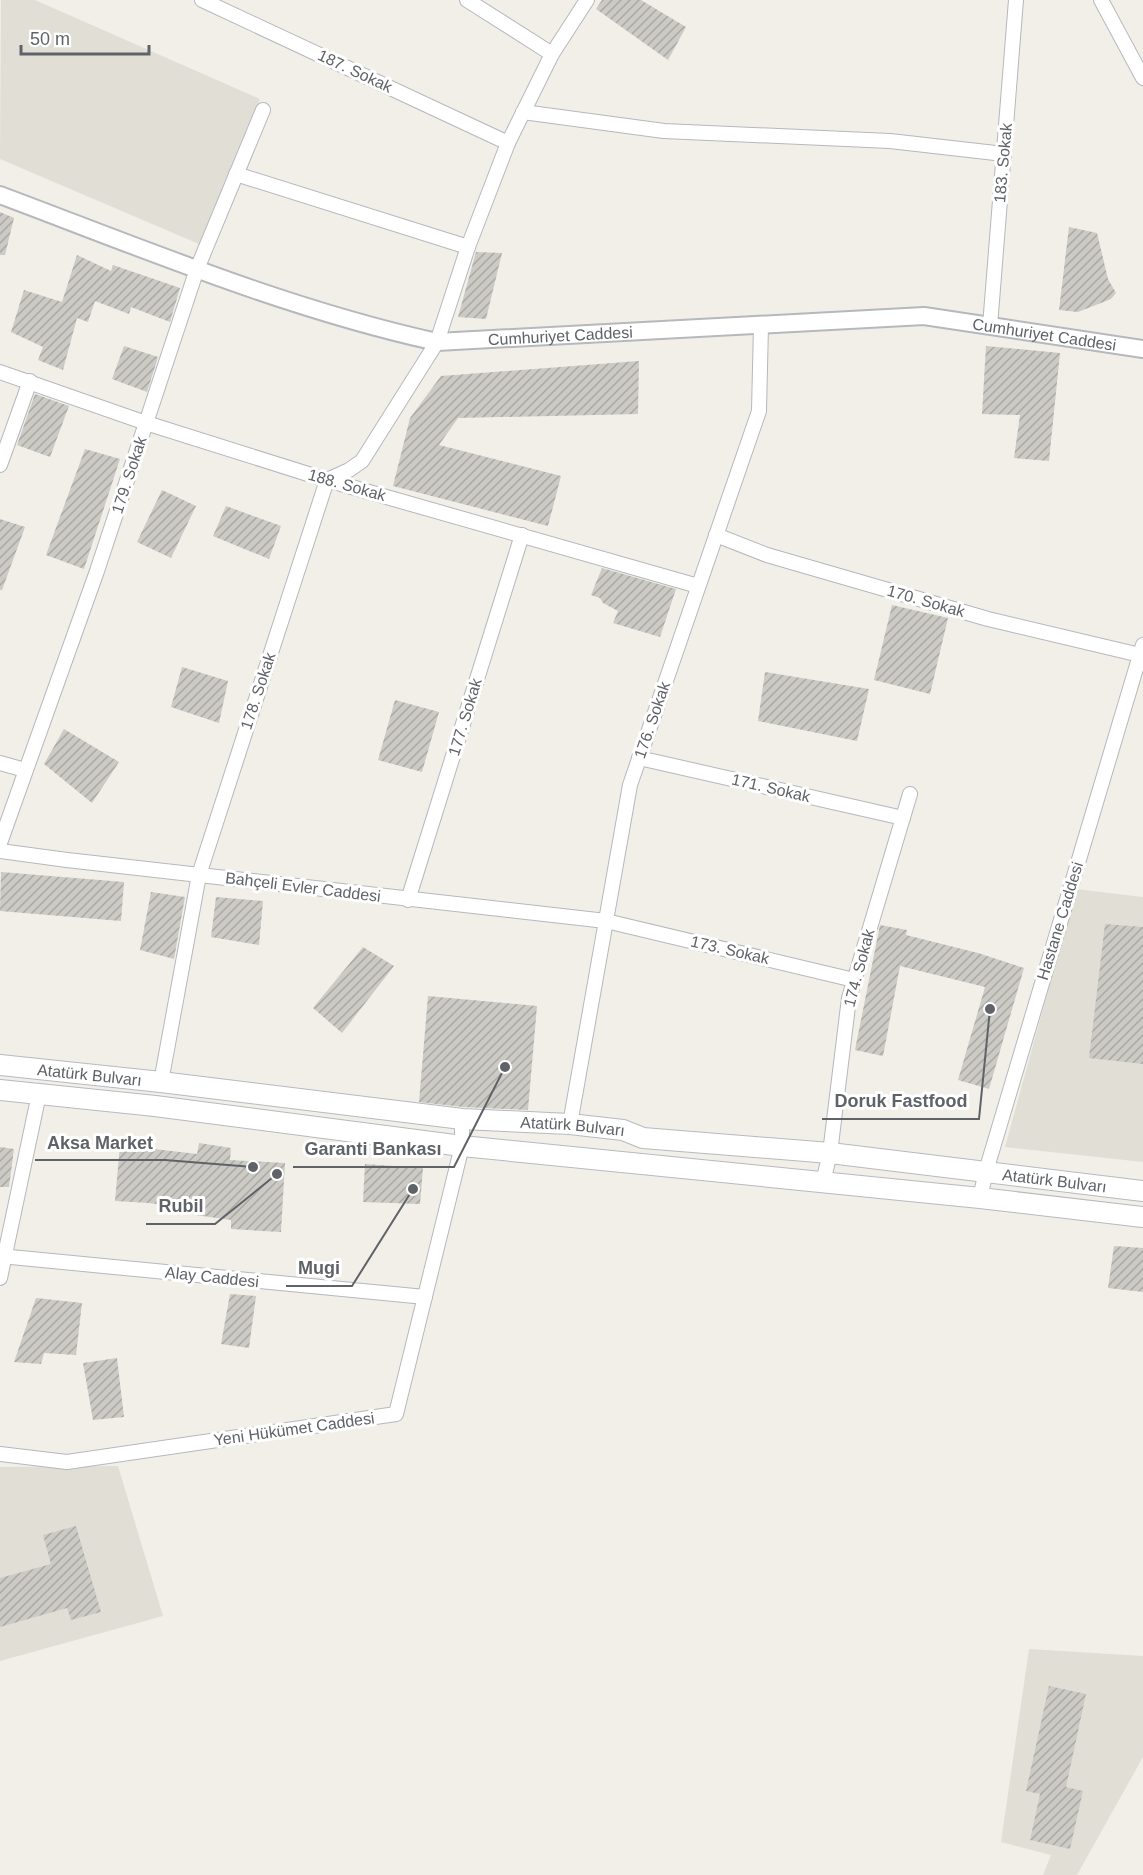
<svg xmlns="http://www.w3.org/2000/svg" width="1143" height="1875" font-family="Helvetica,sans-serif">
<defs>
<pattern id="building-hatch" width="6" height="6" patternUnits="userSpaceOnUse" patternTransform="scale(1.5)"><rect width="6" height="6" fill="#cccac5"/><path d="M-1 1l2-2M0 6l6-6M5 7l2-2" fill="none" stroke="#a9a8a4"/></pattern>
</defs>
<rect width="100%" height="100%" fill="#f1efe8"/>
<g fill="#e1ded6">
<polygon points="1,0 35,0 260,99 199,244 0,159"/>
<polygon points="1076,889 1143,897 1143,1162 1005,1147"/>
<polygon points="118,1466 163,1616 0,1661 0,1467"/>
<polygon points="1029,1649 1143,1656 1143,1757 1077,1875 1043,1875 1051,1855 1001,1842"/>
</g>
<g fill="url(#building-hatch)">
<polygon points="602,0 641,0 686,27 668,60 596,9"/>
<polygon points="0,212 14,218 5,255 0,255"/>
<polygon points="1069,227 1097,233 1108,279 1116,293 1111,299 1078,312 1059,310"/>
<polygon points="476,252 502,253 486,319 458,317"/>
<polygon points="77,255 111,271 113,265 180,288 170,322 131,307 129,314 95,301 88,322 77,318 63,370 38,360 43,347 11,332 24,290 62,302"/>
<polygon points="124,346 158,357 147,392 112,379"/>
<polygon points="986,346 1060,353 1049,461 1014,458 1020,415 982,414"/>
<polygon points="639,361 638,414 458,418 439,445 561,476 548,526 393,486 410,418 441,376"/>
<polygon points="35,394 69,406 50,457 17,445"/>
<polygon points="85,449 120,459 84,569 46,555"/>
<polygon points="162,490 196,506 171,558 137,542"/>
<polygon points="226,506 281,526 269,559 213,536"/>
<polygon points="0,519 25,527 2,590 0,590"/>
<polygon points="602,568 676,589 660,637 613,623 618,611 603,603 600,598 591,595"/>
<polygon points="892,605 948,618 930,694 874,680"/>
<polygon points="182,667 228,681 219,723 171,707"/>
<polygon points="765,672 869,689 857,741 758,721"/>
<polygon points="395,700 439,712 422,772 378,760"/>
<polygon points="64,729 119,762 92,803 44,764"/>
<polygon points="1,872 124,882 121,921 0,911"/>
<polygon points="151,892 185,897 174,959 140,950"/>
<polygon points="216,897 263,901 259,945 211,937"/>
<polygon points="1105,924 1143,927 1143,1064 1089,1058"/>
<polygon points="880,925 907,930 906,935 978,953 1024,968 989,1089 958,1080 985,987 900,966 883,1056 855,1050"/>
<polygon points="363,947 394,966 342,1033 313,1008"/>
<polygon points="428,996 537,1006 528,1110 463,1107 419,1102"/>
<polygon points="199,1143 231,1148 230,1160 285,1163 281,1232 231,1229 231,1220 189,1214 190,1209 149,1203 115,1201 120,1145 197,1154"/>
<polygon points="0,1147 14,1149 9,1187 0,1187"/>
<polygon points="365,1164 423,1168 420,1204 363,1202"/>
<polygon points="1114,1246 1143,1248 1143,1292 1108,1288"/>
<polygon points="230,1294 256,1296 249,1348 221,1344"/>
<polygon points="36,1298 82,1303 76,1355 44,1353 41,1364 14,1362"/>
<polygon points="117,1358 124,1417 93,1420 83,1363"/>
<polygon points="76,1526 101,1612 71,1620 67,1608 0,1627 0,1578 51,1564 43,1535"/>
<polygon points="1049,1686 1086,1694 1066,1787 1083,1791 1070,1849 1030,1840 1040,1794 1026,1791"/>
</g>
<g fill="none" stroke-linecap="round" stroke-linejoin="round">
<defs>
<g id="minor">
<polyline points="202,0 508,143"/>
<polyline points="467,0 552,54"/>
<polyline points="1101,0 1143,78"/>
<polyline points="523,112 664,131 890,141 1004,154"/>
<polyline points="236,174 468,247"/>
<polyline points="990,326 1016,0"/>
<polyline points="0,372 146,423 327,480 698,586"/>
<polyline points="0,465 30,381"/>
<polyline points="716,535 767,555 988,619 1140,655"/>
<polyline points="639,758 903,818"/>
<polyline points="0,763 25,770"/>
<polyline points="0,843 97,571 197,269 263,110"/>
<polyline points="0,851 67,860 606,921 854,980"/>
<polyline points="408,900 522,535"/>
<polyline points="161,1082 199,875 327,480 349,470 362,461 437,342 468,247 508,143 552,54 587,0"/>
<polyline points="570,1124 630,785 759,411 761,325"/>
<polyline points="823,1182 830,1153 849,998 910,794"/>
<polyline points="980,1198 986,1171 1143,645"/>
<polyline points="0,1256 425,1297"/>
<polyline points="0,1278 39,1094"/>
<polyline points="0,1454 67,1462 396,1414 462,1146 462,1119"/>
</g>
<g id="tertiary">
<path id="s1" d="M 0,195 C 144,249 287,309 437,342 L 924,316 L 1143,349"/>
</g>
<g id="secondary">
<path id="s2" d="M 0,1065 L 161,1082 L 462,1119 L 570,1124 L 623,1130 L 643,1138 L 830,1153 L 1143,1191"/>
<polyline points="0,1090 155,1106 462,1146 980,1198 1143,1217"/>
</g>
</defs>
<use href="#minor" stroke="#b5b8bc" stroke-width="16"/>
<use href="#tertiary" stroke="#b5b8bc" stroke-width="20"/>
<use href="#secondary" stroke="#b6babf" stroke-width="22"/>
<use href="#minor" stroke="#fff" stroke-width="14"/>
<use href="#tertiary" stroke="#fff" stroke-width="16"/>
<use href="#secondary" stroke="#fff" stroke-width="20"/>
</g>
<g text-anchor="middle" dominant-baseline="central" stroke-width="6" stroke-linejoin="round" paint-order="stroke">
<g font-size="16" fill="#5f6368" stroke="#fff">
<text transform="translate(355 71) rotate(25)">187. Sokak</text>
<text transform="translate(1003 163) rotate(-85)">183. Sokak</text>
<text stroke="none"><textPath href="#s1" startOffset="1071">Cumhuriyet Caddesi</textPath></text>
<text stroke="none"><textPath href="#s1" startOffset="585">Cumhuriyet Caddesi</textPath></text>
<text transform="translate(129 475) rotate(-72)">179. Sokak</text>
<text transform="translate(347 485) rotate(16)">188. Sokak</text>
<text transform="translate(926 601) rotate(16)">170. Sokak</text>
<text transform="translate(258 691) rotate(-72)">178. Sokak</text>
<text transform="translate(465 717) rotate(-73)">177. Sokak</text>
<text transform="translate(652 720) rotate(-71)">176. Sokak</text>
<text transform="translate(771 788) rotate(13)">171. Sokak</text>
<text transform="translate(303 887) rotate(7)">Bahçeli Evler Caddesi</text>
<text transform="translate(1060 921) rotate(-73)">Hastane Caddesi</text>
<text transform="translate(730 950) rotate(13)">173. Sokak</text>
<text transform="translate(859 968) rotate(-75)">174. Sokak</text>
<text stroke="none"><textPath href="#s2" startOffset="90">Atatürk Bulvarı</textPath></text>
<text stroke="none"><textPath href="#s2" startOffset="576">Atatürk Bulvarı</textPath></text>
<text stroke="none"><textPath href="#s2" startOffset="1062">Atatürk Bulvarı</textPath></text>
<text transform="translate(212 1277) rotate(6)">Alay Caddesi</text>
<text transform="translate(294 1429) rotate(-8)">Yeni Hükümet Caddesi</text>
</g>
</g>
<path fill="none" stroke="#5f6368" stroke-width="2" d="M990 1009L979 1119H822M253 1167L165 1160H35M505 1067L454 1167H293M277 1174L215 1224H146M413 1189L352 1286H286"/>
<g fill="#5f6368" stroke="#fff" stroke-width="2">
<circle cx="990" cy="1009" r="6"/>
<circle cx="253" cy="1167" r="6"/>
<circle cx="505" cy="1067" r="6"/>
<circle cx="277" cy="1174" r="6"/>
<circle cx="413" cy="1189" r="6"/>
</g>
<g font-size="18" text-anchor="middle" font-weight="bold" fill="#5f6368" stroke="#fff" stroke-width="6" stroke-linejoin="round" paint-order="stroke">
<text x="901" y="1107">Doruk Fastfood</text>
<text x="100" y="1149">Aksa Market</text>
<text x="373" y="1155">Garanti Bankası</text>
<text x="181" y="1212">Rubil</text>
<text x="319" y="1274">Mugi</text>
</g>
<path d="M21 45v9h128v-9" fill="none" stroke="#5f6368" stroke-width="3"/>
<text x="30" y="45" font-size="18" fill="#5f6368" stroke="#ffffff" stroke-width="4.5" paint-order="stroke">50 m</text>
</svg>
